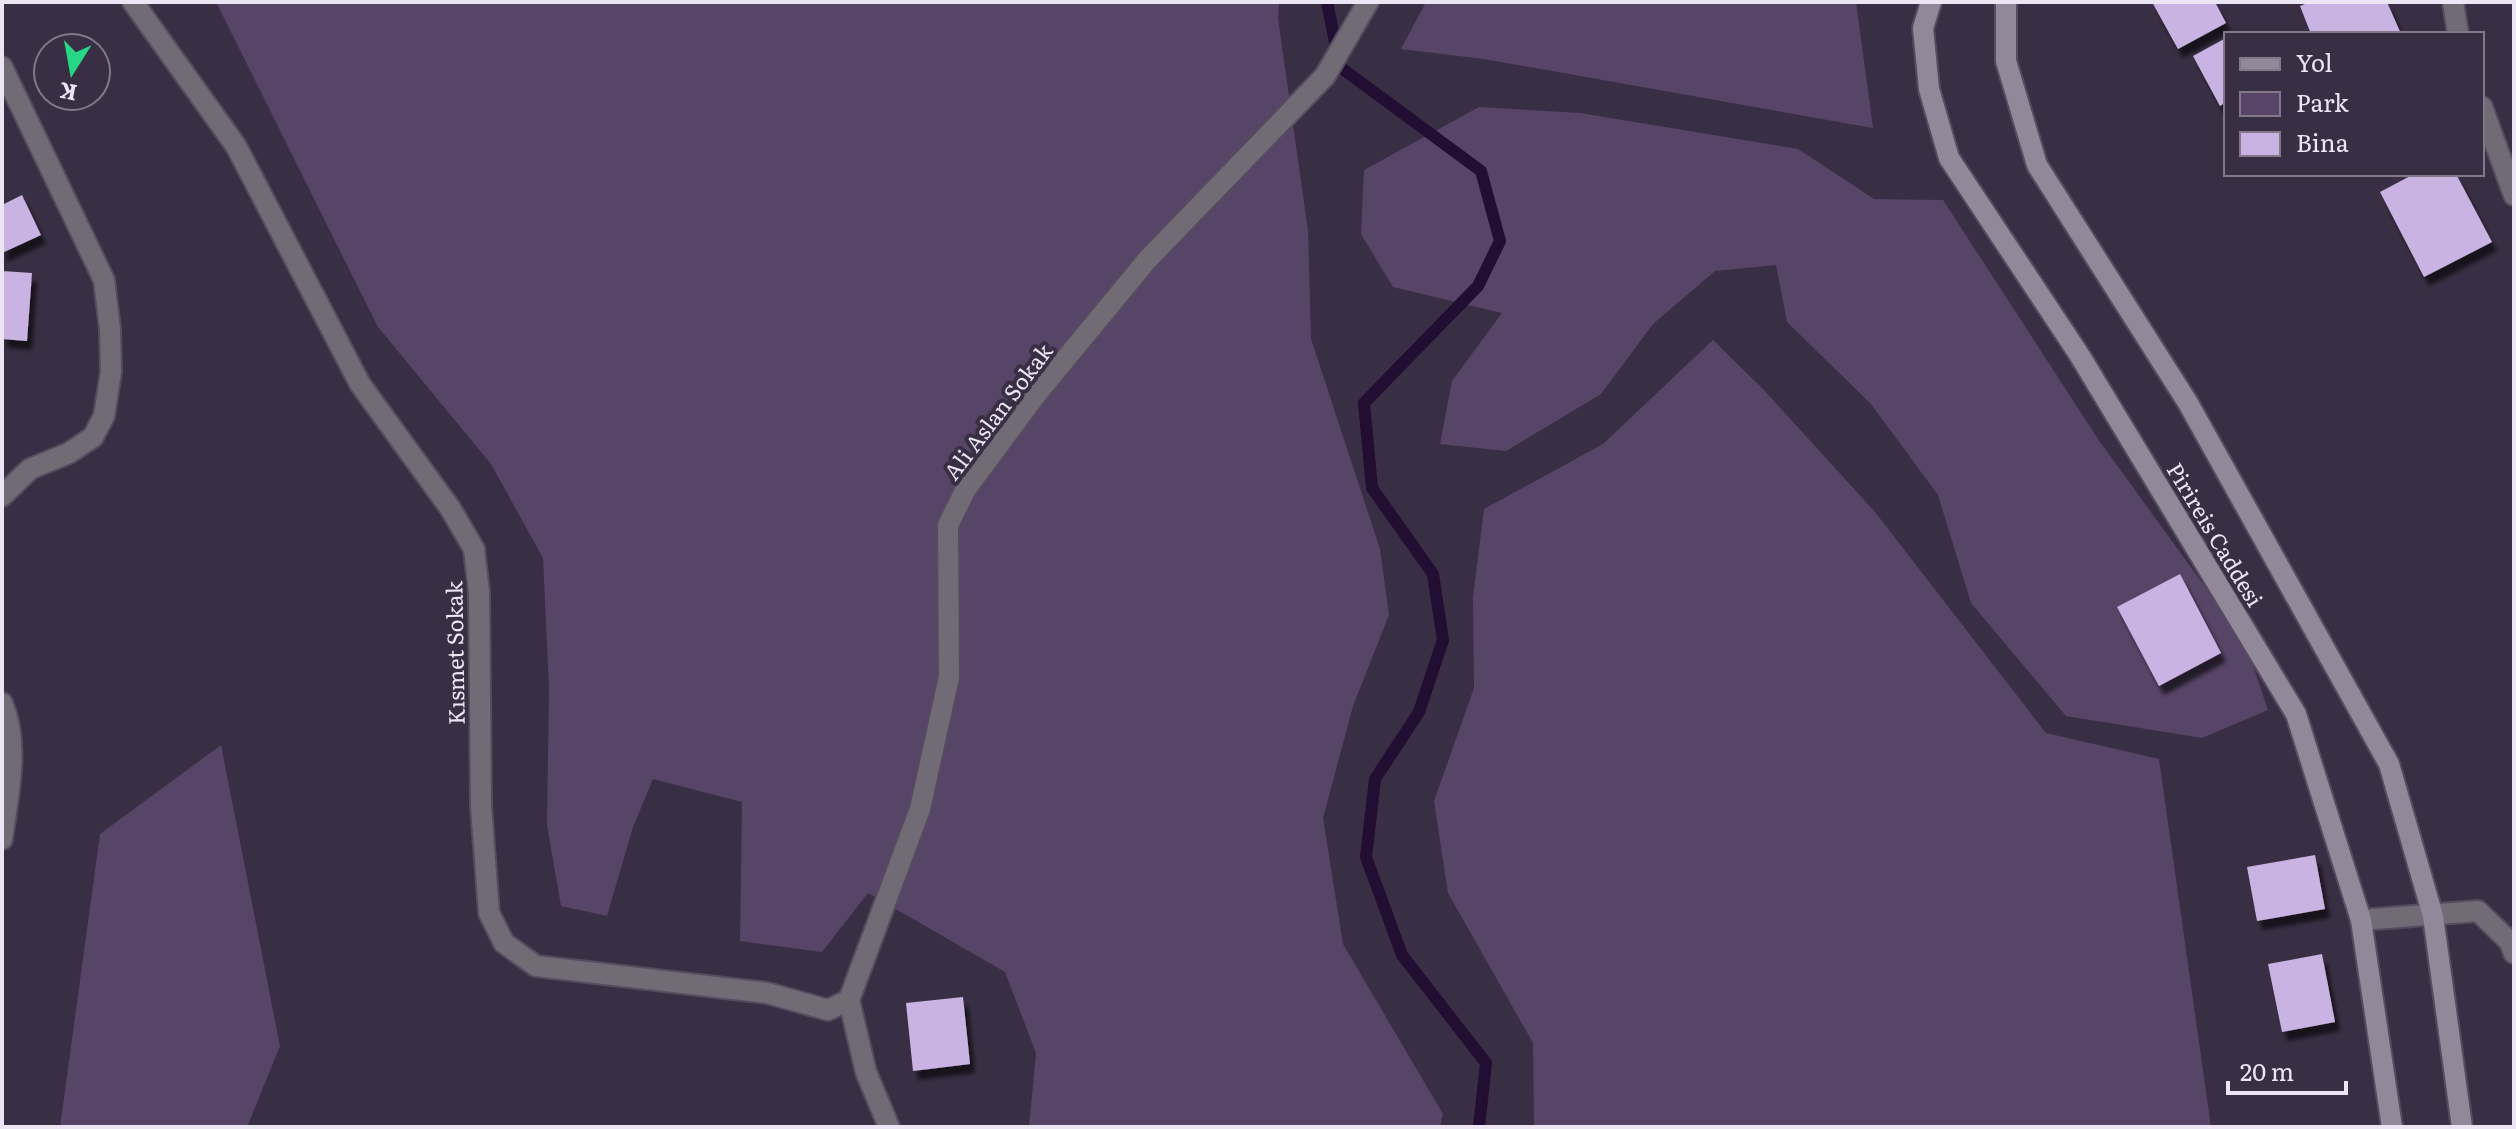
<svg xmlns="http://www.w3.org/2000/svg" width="2516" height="1129" font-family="Literata,serif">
<defs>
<filter id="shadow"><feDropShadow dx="5" dy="9" stdDeviation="2" flood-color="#0009"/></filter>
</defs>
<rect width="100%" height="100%" fill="#392f44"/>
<g fill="#564567">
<polygon points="216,2 1279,2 1278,18 1308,231 1311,339 1380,549 1389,615 1353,706 1323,818 1343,944 1443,1114 1440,1127 1029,1127 1036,1053 1005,972 868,893 822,952 740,941 742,802 653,779 633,827 607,916 561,906 547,825 549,688 543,558 491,464 378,327"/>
<polygon points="1426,2 1856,2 1873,128 1484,59 1401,49"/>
<polygon points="1479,107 1580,113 1798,149 1874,199 1943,200 2098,439 2245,642 2268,710 2202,738 2066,716 1971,603 1938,495 1871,404 1787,322 1776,265 1715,271 1653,324 1601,394 1506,451 1440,444 1452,381 1502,313 1393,287 1361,234 1364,170"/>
<polygon points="1713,340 1763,389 1875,512 2046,733 2159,759 2211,1127 1534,1127 1533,1043 1448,893 1434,801 1474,688 1473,597 1484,509 1603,444"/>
<polygon points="221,745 280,1046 247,1127 60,1127 100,834"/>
</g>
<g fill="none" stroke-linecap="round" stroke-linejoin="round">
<polyline stroke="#210e32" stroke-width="12" points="1327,2 1340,67 1481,171 1500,241 1478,286 1364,403 1372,488 1433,574 1443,640 1419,712 1375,779 1366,857 1402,955 1486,1063 1479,1127"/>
</g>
<g fill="#c9b3e2" filter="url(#shadow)">
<polygon points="2152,2 2215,2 2226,23 2178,49"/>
<polygon points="2310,2 2387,2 2401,34 2311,34 2300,6"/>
<polygon points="2226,38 2226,102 2220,106 2193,56"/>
<polygon points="2414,174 2456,174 2492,242 2424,277 2380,192"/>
<polygon points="22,195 41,235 2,253 2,205"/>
<polygon points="2,271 32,273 27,341 2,339"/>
<polygon points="2180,574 2221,653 2159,686 2117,607"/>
<polygon points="2315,855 2325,909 2257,921 2247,867"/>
<polygon points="2322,954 2335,1022 2282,1032 2268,964"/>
<polygon points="963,997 970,1064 913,1071 906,1003"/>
</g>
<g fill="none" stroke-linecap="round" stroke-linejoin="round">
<defs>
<g id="minor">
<polyline points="133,2 236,146 360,384 450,508 474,549 479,592 481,806 489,913 504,943 536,966 767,993 828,1010 849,1000"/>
<polyline points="2453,2 2458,34"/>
<polyline points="2,67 104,280 110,329 111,372 104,416 93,437 69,453 30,469 2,496"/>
<polyline points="2482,107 2514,195"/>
<path d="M 2,703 C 20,743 8,796 2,839"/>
<polyline points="2361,920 2478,911 2510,942 2514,953"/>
<polyline points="889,1127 866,1072 849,1000 920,809 949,677 948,525 966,489 1035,396 1148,259 1325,76 1368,2"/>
</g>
<g id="secondary">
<polyline points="1931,2 1923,28 1929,89 1949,158 2080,356 2296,714 2361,920 2392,1127"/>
<polyline points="2006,2 2006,61 2037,165 2188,403 2389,764 2433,916 2462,1127"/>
</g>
</defs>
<use href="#minor" stroke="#564c60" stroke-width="24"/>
<use href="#secondary" stroke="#564c60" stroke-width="24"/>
<use href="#minor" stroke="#706b75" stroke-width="20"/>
<use href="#secondary" stroke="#91899a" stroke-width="20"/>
</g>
<g text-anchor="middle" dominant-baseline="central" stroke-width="8" stroke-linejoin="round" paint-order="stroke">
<g font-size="22" fill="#ece6f4" stroke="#392f44">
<text transform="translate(997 411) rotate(-53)">Ali Aslan Sokak</text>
<text transform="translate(2216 534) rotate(59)">Pirireis Caddesi</text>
<text transform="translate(454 653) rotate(-91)">Kısmet Sokak</text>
</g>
</g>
<rect width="2516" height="1129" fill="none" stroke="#ece6f4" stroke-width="8"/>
<rect x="2224" y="32" width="260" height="144" fill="#392f44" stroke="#81788a" stroke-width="2"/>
<rect x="2240" y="58" width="40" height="12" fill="#91899a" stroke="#81788a" stroke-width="2"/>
<text x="2296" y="72" font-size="24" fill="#ece6f4">Yol</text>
<rect x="2240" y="92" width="40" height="24" fill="#564567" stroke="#81788a" stroke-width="2"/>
<text x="2296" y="112" font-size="24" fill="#ece6f4">Park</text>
<rect x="2240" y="132" width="40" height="24" fill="#c9b3e2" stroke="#81788a" stroke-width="2"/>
<text x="2296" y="152" font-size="24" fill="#ece6f4">Bina</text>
<g transform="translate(72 72) rotate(191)"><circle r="38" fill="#392f44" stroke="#81788a" stroke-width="2"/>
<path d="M0-6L14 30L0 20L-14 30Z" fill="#26d885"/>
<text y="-12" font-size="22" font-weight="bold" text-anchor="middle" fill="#ece6f4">K</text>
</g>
<path d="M2228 1081v12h118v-12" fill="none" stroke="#ece6f4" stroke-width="4"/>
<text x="2240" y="1081" font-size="24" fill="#ece6f4" stroke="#392f44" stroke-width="6" paint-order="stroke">20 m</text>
</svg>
